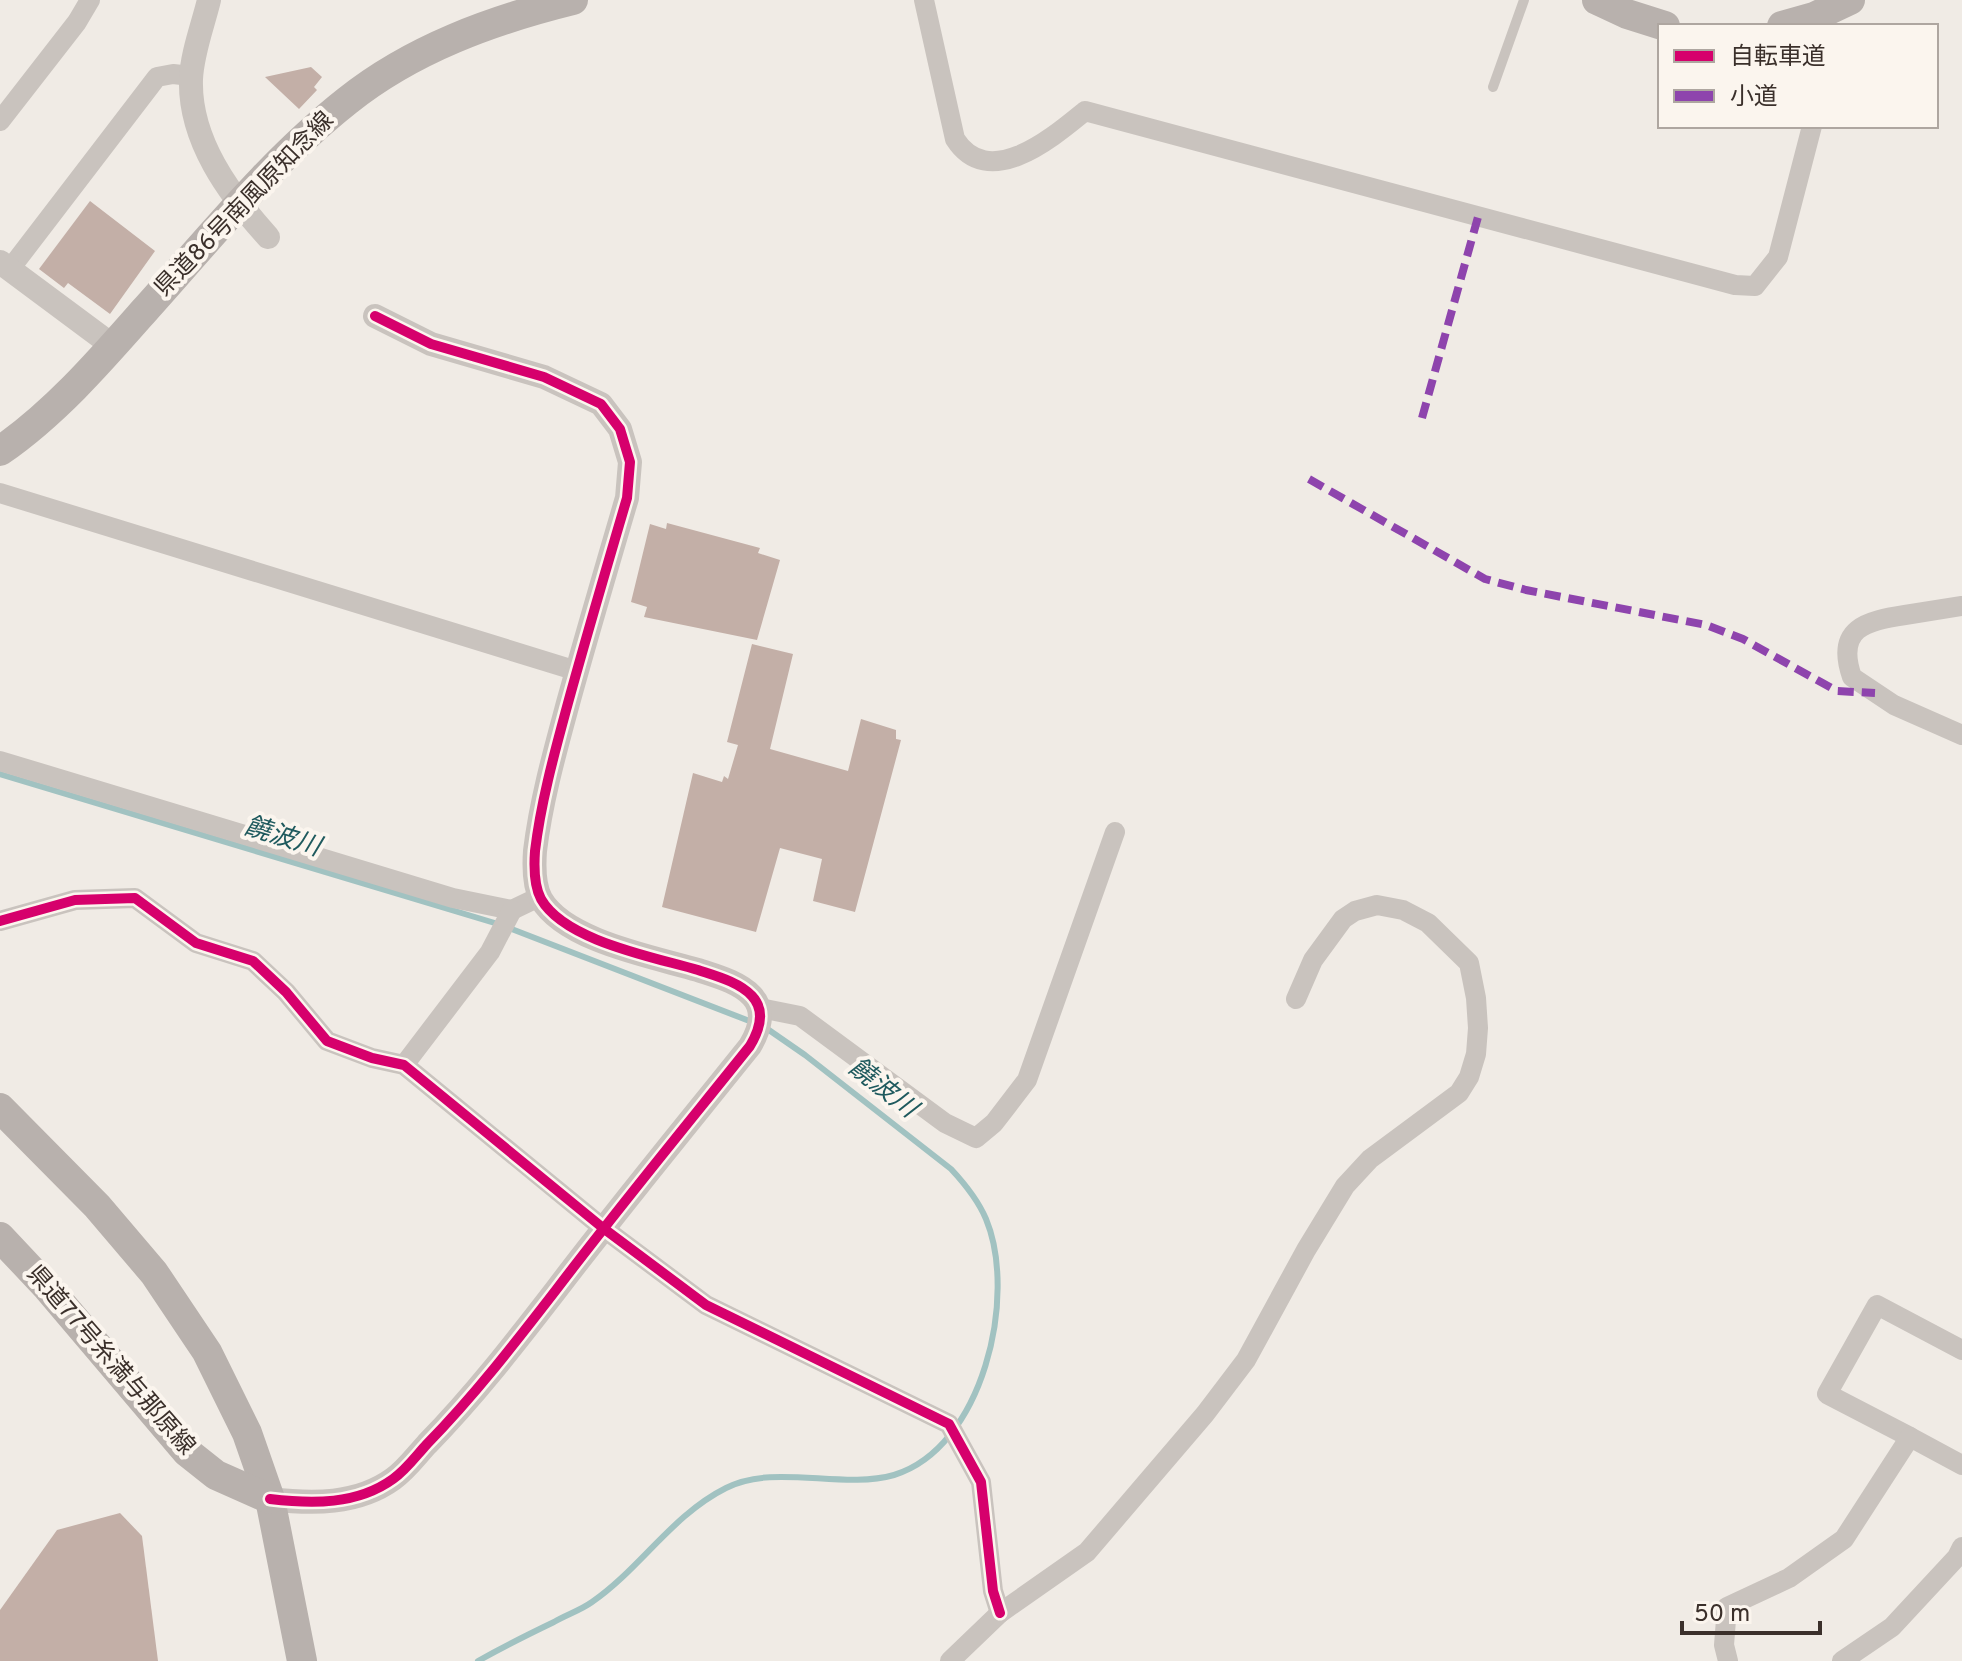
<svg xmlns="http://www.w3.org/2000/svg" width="1962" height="1661" font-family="Overpass,'Noto Sans JP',sans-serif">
<rect width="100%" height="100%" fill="#f0ebe5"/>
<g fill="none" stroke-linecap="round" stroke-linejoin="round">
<g stroke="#a1c2c1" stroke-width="6">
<polyline points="0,774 498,924"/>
<polyline points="509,928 752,1022"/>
<path d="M 478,1661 C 503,1647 529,1634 554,1622 C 566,1615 581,1610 592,1602 C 640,1569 672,1515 726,1488 C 774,1463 842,1490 894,1475 C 983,1448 1018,1296 986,1219 C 978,1200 965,1184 951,1169 L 805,1055 L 766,1028"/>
</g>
</g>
<g fill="#c3afa7">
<polygon points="311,67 322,77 314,87 317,90 299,109 265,77"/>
<polygon points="90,201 155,251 110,314 68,283 64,288 39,269"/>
<polygon points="667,523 760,548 758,553 780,560 757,640 644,617 647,607 631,602 650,524 666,529"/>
<polygon points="752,644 793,654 770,749 848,771 861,719 896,730 896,739 901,740 855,912 813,901 822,859 780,848 756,932 662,907 693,773 722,782 724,776 728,779 738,745 727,742"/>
<polygon points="120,1513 142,1536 158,1661 0,1661 0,1610 57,1530"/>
</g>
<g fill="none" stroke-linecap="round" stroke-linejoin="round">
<polyline stroke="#c9c3be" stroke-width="10" points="1493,87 1524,0"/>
<g stroke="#c9c3be" stroke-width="20">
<path d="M 924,0 L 955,139 C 989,192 1053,137 1085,111 L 1735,285 L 1755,286 L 1778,257 L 1812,126"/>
<polyline points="0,121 77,22 90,0"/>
<polyline points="10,269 157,77 173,74 191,76"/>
<polyline points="0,493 577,671"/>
<path d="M 1962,606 C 1943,609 1924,612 1905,615 C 1866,621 1835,628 1852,677 L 1894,705 L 1962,735"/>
<polyline points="0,761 453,898 512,910 539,897"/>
<polyline points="0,921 75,900 135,898 196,943 253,961 286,992 327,1041 372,1058 404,1065 603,1228 706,1305 949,1424 981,1482 993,1591 1000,1613"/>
<polyline points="760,1008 800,1016 945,1123 976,1138 994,1123 1027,1080 1115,832"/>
<polyline points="404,1065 490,952 512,910"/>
<polyline points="1910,1437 1827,1394 1877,1305 1962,1350"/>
<polyline points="950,1661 1000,1613 1087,1552 1205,1414 1246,1360 1306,1250 1345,1186 1370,1159 1459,1093 1469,1077 1476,1054 1478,1028 1476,998 1469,963 1428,923 1403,910 1377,905 1355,911 1343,919 1313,960 1296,999"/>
<polyline points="1728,1661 1724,1645 1727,1607 1789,1578 1844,1539 1910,1437 1962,1465"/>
<polyline points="1842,1661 1892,1627 1957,1557 1962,1547"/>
</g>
<g stroke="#c9c3be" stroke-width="24">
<path d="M 209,0 C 203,25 192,53 191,79 C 189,140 229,194 268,237"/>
<polyline points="0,262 113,346"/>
<path d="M 270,1499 C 312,1504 357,1505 393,1479 C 406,1470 416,1456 427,1444 C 474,1396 515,1343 556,1290 C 619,1207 685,1127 750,1046 C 759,1031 766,1011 752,996 C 739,982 716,976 698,970 C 654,957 565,941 541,899 C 534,886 534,865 535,851 C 541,801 555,751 568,703 C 587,634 607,566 627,498 L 630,462 L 620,429 L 601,404 L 544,377 L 431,344 L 375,316"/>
</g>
<g stroke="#b8b1ad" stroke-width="30">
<polyline points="1597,0 1627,14 1665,26"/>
<polyline points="1782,26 1814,17 1850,0"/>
<path d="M 0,451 C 55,413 100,361 144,311 C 208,240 271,161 347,101 C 412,49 492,20 573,0"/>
<polyline points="0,1108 97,1206 154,1273 207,1352 247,1433 270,1499 302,1661"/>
<polyline points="0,1237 47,1287 187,1452 216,1475 270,1499"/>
</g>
<g stroke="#8e44ad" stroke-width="8" stroke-dasharray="16 8" stroke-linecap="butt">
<polyline points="1422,418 1478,217"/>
<polyline points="1309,479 1485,579 1526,590 1706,625 1743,639 1837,691 1875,693"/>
</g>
<defs>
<g id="cycleway">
<polyline points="0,921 75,900 135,898 196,943 253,961 286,992 327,1041 372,1058 404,1065 603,1228 706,1305 949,1424 981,1482 993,1591 1000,1613"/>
<path d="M 270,1499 C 312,1504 357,1505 393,1479 C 406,1470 416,1456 427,1444 C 474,1396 515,1343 556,1290 C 619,1207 685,1127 750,1046 C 759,1031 766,1011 752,996 C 739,982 716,976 698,970 C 654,957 565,941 541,899 C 534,886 534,865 535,851 C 541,801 555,751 568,703 C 587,634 607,566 627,498 L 630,462 L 620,429 L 601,404 L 544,377 L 431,344 L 375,316"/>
</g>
</defs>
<use href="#cycleway" stroke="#fbf5ee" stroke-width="15"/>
<use href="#cycleway" stroke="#d6006c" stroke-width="10"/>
</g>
<g text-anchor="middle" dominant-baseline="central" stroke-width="8" stroke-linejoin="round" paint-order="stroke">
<g font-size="24" fill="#3b302b" stroke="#fbf5ee">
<text transform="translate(245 205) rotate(-46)">県道86号南風原知念線</text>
<text transform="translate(110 1361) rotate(49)">県道77号糸満与那原線</text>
</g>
<g font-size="26" font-style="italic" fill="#1f5a5e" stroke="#fbf5ee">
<text transform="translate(282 838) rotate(17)">饒波川</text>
<text transform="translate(882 1089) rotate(38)">饒波川</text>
</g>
</g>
<rect x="1658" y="24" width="280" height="104" fill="#fbf5ee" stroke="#aea6a0" stroke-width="2"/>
<rect x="1674" y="50" width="40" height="12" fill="#d6006c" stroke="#aea6a0" stroke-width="2"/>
<text x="1730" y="64" font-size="24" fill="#3b302b">自転車道</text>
<rect x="1674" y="90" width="40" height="12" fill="#8e44ad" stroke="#aea6a0" stroke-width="2"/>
<text x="1730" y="104" font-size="24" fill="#3b302b">小道</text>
<path d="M1682 1621v12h138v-12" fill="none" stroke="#3b302b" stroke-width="4"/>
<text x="1694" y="1621" font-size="24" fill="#3b302b" stroke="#fbf5ee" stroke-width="6" paint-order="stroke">50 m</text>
</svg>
